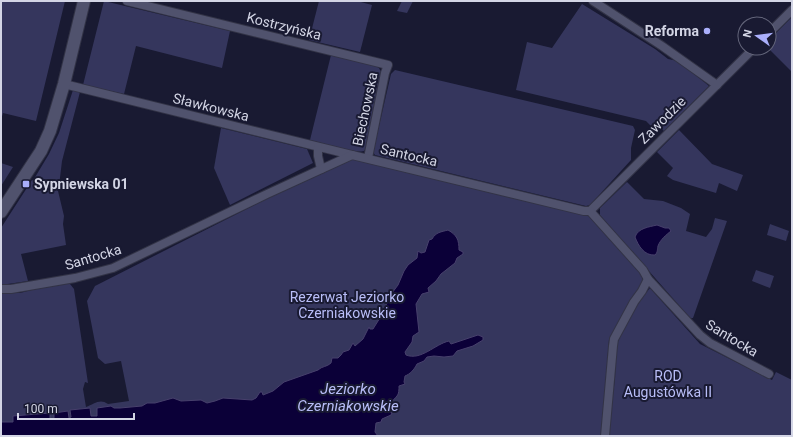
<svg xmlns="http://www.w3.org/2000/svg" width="793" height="437" font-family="Roboto,sans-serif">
<rect width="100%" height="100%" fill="#191a32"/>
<g fill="#35365d">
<polygon points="1,1 65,1 36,121 3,113 1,120"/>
<polygon points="104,1 230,31 222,68 136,46 124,94 83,85"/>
<polygon points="319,1 357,1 372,5 360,52 309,40"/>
<polygon points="402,1 413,1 407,13 397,11"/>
<polygon points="582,4 655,49 668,59 678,61 709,86 664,131 661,128 653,128 646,121 516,90 527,42 552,48"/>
<polygon points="792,17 792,72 768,48 769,48 769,40"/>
<path d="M 331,55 L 374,65 L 379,68 L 382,74 L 367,147 L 364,151 C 349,154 325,144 310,140 Z"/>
<polygon points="395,70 633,126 635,130 631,148 631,160 590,205 586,206 375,155 373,152 391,74"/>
<polygon points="73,90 80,92 62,161 59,186 34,179 49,154 59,133"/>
<polygon points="221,128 307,149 313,163 230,205 214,168"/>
<polygon points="679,130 712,164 743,175 737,191 719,183 716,193 673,180 667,176 673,168 657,152"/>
<path d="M 355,156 L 591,212 L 642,274 L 643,284 L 609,340 L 601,436 L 1,436 L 1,291 L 20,293 L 58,283 L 70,284 L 74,289 L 88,383 L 85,382 L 83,389 L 86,407 C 94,404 100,398 108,404 L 129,401 L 121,361 L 105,364 L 98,358 L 87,301 L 95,286 L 345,159 Z"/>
<polygon points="1,163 13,167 1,186"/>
<polygon points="32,180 56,188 58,191 64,216 63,224 66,245 21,254 28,281 1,285 1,228"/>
<polygon points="627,182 644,199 663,201 681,208 690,214 686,231 706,237 712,229 715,218 727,221 693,318 690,318 600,215 600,208"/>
<polygon points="770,224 789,231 786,241 767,235"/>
<polygon points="756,270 774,276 770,288 752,281"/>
<polygon points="650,288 700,344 772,380 776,372 792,380 792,436 608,436 615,378 616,344 635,306"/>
</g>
<g fill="#0b0038" stroke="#47406c">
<path d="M 657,225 L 665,228 L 669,228 L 671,231 C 666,235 660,240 658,246 C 657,250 658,252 655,255 C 644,256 638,245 635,237 C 638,228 649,227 657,225 Z"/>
<path d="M 448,230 C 457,235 459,240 459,250 L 463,252 L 463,254 L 457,258 L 455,263 L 441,274 L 436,281 L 428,288 L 429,292 L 422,294 L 416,304 L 419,332 L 413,336 L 412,342 L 405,352 L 406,355 C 421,361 435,344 449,341 L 451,344 L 478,335 L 483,337 L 483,340 L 473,346 L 457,351 L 453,356 L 444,357 L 434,356 L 427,357 L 424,361 L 417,364 C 414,370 410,374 405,376 L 404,382 L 405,384 L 399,386 C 399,389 399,394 397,396 C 393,401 388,403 389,411 L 392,413 L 391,415 L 382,419 L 381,422 L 376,423 L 375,432 L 378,436 L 1,436 L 1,422 L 13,422 L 13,416 L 50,413 L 50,419 L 54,419 L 54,413 L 68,411 L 69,418 L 71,417 L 70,410 L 90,408 L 91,416 L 97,416 L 97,408 L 111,406 L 114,408 L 120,408 L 142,406 L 147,403 L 155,403 L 173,398 L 181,401 L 201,400 L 207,403 L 215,401 L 223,398 L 252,400 L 256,398 L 260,392 L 262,392 L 263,395 L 273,391 L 284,382 L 318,370 C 322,366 327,367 331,363 L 332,358 L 338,358 L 341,355 L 343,352 L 349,350 L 353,343 L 355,346 L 363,339 L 369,327 L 370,329 L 373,329 L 383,313 L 380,311 L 381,309 L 384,309 L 392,293 L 398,285 L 404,271 L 408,265 L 417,258 L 418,251 L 421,253 L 425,252 L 429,240 L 432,239 C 436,232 441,232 448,230 Z"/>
</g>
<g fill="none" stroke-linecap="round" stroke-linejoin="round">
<defs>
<g id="street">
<polyline points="127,1 388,65 385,73 368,158"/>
<polyline points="593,1 662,46 717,85"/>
<polyline points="769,33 792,10"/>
<polyline points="64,84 352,155"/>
<polyline points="318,147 318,156 321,169"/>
<polyline points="590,211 754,48"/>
<polyline points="1,289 11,289 75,278 113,268 267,194 352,155 584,211 590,211 643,270 648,279 700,335 710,343 769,374"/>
<polyline points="605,436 613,346 614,339 634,302 642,291 648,279"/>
</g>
<polyline id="secondary" points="1,212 41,151 50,131 64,84 84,1"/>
</defs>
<use href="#street" stroke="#323346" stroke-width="10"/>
<use href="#secondary" stroke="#323346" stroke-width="14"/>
<use href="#street" stroke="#50526d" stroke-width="8"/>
<use href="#secondary" stroke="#50526d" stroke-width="12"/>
</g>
<g fill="#aaaffb" stroke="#191a32" stroke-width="1.5">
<circle cx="707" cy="31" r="4"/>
<rect x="22" y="180" width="8" height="8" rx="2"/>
</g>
<g text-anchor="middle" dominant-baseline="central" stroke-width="4" stroke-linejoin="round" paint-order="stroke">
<g font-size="14" fill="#d3d5e5" stroke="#191a32">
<text transform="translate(284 26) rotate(14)">Kostrzyńska</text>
<text transform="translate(211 107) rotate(14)">Sławkowska</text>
<text transform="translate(365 109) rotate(-78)">Biechowska</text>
<text transform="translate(662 120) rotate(-45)">Zawodzie</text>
<text transform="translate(409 155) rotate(13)">Santocka</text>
<text transform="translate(93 257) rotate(-17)">Santocka</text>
<text transform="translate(732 338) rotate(31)">Santocka</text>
</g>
<g font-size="14" font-weight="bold" fill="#d3d5e5" stroke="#191a32" text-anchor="end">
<text x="699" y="31">Reforma</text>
<text x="34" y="184" text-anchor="start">Sypniewska 01</text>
</g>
<g font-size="14" fill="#b9bef8" stroke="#191a32">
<text x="347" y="297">Rezerwat Jeziorko<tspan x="347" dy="16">Czerniakowskie</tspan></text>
<text x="668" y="376">ROD<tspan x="668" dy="16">Augustówka II</tspan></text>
</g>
<g font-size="15" font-style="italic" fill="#b8bdf8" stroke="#191a32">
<text x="348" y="389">Jeziorko<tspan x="348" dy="17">Czerniakowskie</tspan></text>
</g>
</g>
<rect width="793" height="437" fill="none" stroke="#d3d5e5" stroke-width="4"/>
<g transform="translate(757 36) rotate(284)"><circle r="19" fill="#191a32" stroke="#63657a"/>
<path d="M0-3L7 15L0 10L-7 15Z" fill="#aaaffb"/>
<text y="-6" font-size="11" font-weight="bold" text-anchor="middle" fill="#d3d5e5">N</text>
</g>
<path d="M18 413v6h116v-6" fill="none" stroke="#d3d5e5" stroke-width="2"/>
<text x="24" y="413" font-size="12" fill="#d3d5e5" stroke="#191a32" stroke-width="3" paint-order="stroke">100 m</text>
</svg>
